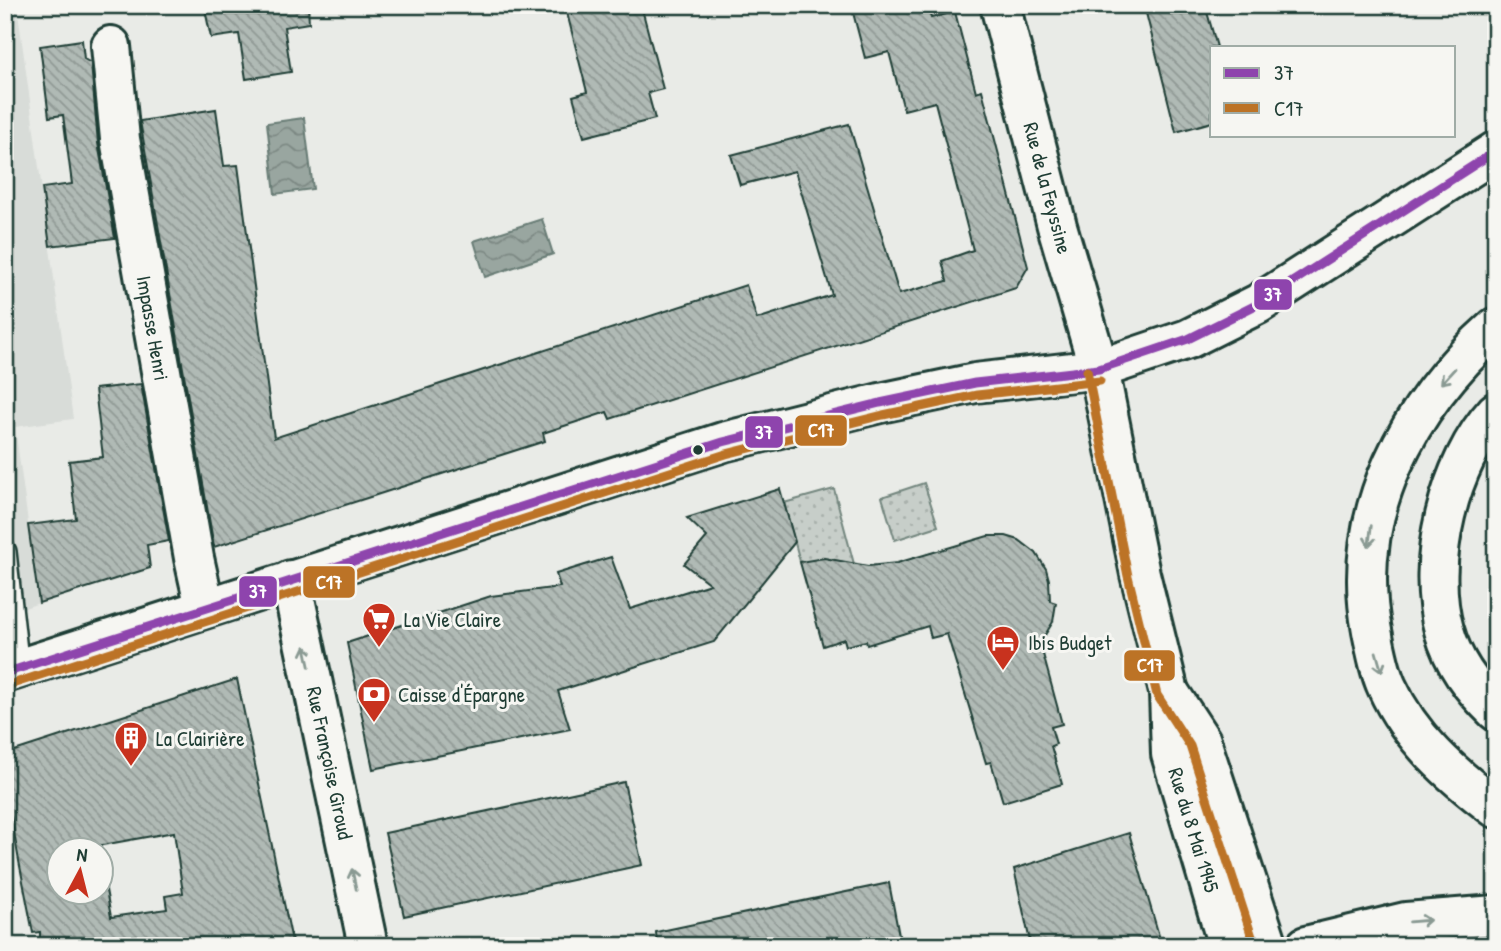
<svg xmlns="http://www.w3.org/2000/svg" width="1501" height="951" font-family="'Patrick Hand',sans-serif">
<defs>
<pattern id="park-dots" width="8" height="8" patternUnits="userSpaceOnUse" patternTransform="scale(1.75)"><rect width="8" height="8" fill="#c7cec9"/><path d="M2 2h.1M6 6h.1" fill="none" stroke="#aab2ad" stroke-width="1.8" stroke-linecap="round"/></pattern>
<pattern id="water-waves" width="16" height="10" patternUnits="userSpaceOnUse" patternTransform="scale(1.75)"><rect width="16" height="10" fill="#99a6a0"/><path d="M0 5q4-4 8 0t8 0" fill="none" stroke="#7c8883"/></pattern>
<pattern id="building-back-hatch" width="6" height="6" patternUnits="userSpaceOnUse" patternTransform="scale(1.75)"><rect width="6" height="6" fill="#b0bab5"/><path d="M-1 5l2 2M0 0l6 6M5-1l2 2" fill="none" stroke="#8f9894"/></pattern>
</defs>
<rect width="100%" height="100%" fill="#e9ebe7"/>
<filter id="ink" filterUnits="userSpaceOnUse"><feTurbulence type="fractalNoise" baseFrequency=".0143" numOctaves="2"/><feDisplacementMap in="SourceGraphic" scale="14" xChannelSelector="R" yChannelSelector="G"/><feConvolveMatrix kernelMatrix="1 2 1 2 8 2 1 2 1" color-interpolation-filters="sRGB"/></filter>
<g filter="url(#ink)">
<polygon fill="#d8dcd8" points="5,5 17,5 73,419 15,427 39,603 5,615"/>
<g fill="url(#park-dots)" stroke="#73867e" stroke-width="2">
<polygon points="924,483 938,526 895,540 882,497"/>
<polygon points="834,489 854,564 824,558 801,565 784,503"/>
</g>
<g fill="url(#water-waves)" stroke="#687c75" stroke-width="2">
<polygon points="304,118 313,189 275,194 267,123"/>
<polygon points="542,219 553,254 485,277 474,241"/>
</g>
<g fill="url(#building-back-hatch)" stroke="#1f3d34" stroke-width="2" fill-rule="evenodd">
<polygon points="204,5 308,5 309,23 284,27 291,72 246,79 239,34 211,38"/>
<polygon points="565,5 641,5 663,89 648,93 655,119 584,137 573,96 587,92"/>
<polygon points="851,5 927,5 931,18 955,12 976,92 982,90 1028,267 1016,288 610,419 607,412 543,433 545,441 214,547 140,121 216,109 224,166 238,165 274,438 746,285 757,319 832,295 795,171 740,185 731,155 849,124 899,294 947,281 942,261 973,250 935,102 904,110 889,52 865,58"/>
<polygon points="1144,5 1205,5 1217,47 1212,47 1212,122 1176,132"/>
<polygon points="82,40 84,59 91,63 98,143 115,238 50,246 42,188 72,184 63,115 49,117 40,46"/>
<polygon points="141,384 169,541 147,545 150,568 39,603 28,525 76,519 69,461 103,457 95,389"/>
<polygon points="780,489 795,542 714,642 558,691 570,729 373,769 347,643 491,596 560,587 556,574 611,557 630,609 710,584 684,564 707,537 687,518"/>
<polygon points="988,536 1006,536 1019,540 1036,553 1046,569 1049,580 1050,601 1056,603 1053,622 1040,643 1062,724 1051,727 1056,744 1051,746 1062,784 1003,802 991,762 986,763 947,634 931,638 928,626 867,645 866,641 846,646 844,639 823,646 800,562 824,558 868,566 897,563"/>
<path d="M 237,679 L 293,946 L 40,946 L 40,932 L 33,933 L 19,861 L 5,782 L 5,754 ZM 174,832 L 183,893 L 165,896 L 167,909 L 111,917 L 102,868 L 102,892 L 60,892 L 60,850 L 98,850 L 97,846 Z"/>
<polygon points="624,782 642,865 404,916 385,833"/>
<polygon points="1129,833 1162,946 1031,946 1014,869"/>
<polygon points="889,883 901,946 657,946 656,932"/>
</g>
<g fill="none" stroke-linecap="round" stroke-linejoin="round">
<defs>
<polyline id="lane" points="5,552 18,669"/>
<g id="street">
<polyline points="111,46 120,139 194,558 205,608"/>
<polyline points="291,580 368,946"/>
</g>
<g id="secondary">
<polyline points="1000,5 1057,226 1099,369 1140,574 1169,692 1171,754 1228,946"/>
<polyline points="5,673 723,442 880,403 975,383 1099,369 1188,339 1258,304 1496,151"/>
<polyline points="1169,692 1201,741 1268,946"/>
</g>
<g id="highway">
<path d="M 1496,327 C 1409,404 1349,513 1372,631 C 1376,650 1379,670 1387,687 C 1410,738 1452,775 1496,808"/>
<path d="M 1496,412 C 1449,463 1425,562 1444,630 C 1453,663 1472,688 1496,711"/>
<polyline points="1306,946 1406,922 1496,915"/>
</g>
</defs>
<use href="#lane" stroke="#1f3d34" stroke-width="26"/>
<use href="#street" stroke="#1f3d34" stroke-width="44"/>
<use href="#secondary" stroke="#1f3d34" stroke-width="44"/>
<use href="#highway" stroke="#1f3d34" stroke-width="44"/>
<use href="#lane" stroke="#f6f6f2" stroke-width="21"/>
<use href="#street" stroke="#f6f6f2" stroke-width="38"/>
<use href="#secondary" stroke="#f6f6f2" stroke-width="38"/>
<use href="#highway" stroke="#f6f6f2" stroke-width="38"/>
<defs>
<polyline id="bus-1" points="5,673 723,442 880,403 975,383 1099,369 1188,339 1258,304 1496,151"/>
<g id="bus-2">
<polyline points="1087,371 1128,576 1157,695 1190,746 1255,946"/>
<polyline points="9,685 726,454 883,415 977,395 1100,381"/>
</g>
</defs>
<use href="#bus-1" stroke="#f6f6f2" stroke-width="14"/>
<use href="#bus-2" stroke="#f6f6f2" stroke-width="14"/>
<use href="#bus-1" stroke="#8e44ad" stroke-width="9"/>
<use href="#bus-2" stroke="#bc7326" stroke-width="9"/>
</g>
<defs><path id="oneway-shaft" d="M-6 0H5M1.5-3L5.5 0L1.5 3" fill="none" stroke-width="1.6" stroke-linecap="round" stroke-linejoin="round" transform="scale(1.75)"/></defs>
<g stroke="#8a9a93">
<use href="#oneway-shaft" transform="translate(1448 376) rotate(132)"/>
<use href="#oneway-shaft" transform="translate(1370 536) rotate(97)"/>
<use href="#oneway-shaft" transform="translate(307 656) rotate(-102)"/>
<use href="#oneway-shaft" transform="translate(1379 662) rotate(74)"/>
<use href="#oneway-shaft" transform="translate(354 879) rotate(-102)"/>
<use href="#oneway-shaft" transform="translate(1420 921) rotate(-5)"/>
</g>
</g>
<defs>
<symbol id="supermarket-pin" viewBox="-11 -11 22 30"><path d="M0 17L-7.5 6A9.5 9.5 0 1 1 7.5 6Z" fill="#c8321e" stroke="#f6f6f2"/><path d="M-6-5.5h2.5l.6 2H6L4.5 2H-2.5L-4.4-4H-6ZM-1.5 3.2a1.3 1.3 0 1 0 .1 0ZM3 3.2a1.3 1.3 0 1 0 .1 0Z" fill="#fff"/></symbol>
<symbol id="hotel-pin" viewBox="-11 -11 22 30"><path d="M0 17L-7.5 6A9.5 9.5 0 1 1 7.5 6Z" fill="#c8321e" stroke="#f6f6f2"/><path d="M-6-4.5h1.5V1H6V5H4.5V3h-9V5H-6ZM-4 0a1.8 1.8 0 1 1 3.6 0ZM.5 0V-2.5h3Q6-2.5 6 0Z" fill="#fff"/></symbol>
<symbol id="bank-pin" viewBox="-11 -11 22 30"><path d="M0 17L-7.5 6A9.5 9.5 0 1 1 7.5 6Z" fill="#c8321e" stroke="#f6f6f2"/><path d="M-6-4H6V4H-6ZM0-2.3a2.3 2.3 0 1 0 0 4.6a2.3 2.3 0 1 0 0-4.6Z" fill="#fff"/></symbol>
<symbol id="building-pin" viewBox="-11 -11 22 30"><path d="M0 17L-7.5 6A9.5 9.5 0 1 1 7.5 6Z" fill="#c8321e" stroke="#f6f6f2"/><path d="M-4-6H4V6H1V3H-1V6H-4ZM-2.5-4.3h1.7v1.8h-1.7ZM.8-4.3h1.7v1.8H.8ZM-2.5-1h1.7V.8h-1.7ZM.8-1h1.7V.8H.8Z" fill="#fff"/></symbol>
</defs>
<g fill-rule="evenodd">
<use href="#supermarket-pin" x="360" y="600" width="38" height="52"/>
<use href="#hotel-pin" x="984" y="623" width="38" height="52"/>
<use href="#bank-pin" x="355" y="675" width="38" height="52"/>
<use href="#building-pin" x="112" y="719" width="38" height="52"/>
</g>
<circle fill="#1f3d34" stroke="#f6f6f2" stroke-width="2.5" cx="698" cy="450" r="6"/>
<g text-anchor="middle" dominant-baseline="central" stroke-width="6" stroke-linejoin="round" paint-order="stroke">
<g font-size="21" fill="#1f3d34" stroke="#f6f6f2">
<text transform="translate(1048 188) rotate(75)">Rue de la Feyssine</text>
<text transform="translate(153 328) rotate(80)">Impasse Henri</text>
<text transform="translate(330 763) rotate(78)">Rue Françoise Giroud</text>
<text transform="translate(1194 830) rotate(73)">Rue du 8 Mai 1945</text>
</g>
<g font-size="21" fill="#1f3d34" stroke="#f6f6f2" text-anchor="start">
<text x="404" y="619">La Vie Claire</text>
<text x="1028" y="642">Ibis Budget</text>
<text x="398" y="694">Caisse d'Épargne</text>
<text x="156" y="738">La Clairière</text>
</g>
</g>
<g stroke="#f6f6f2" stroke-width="2.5">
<rect x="1253" y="278" width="40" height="33" rx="7" fill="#8e44ad"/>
<rect x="794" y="414" width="54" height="33" rx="7" fill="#bc7326"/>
<rect x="744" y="415" width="40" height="34" rx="7" fill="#8e44ad"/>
<rect x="302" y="565" width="54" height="34" rx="7" fill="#bc7326"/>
<rect x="238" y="575" width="40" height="33" rx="7" fill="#8e44ad"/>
<rect x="1123" y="649" width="53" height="33" rx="7" fill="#bc7326"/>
</g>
<g font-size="19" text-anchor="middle" font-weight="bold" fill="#fff">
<text x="1273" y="301">37</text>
<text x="821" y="437">C17</text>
<text x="764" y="439">37</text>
<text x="329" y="589">C17</text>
<text x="258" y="598">37</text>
<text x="1150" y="672">C17</text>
</g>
<rect width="1501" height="951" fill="none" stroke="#f6f6f2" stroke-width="28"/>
<rect x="14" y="14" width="1473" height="923" fill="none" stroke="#1f3d34" stroke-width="2.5" filter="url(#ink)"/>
<rect x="1210" y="46" width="245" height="91" fill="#f6f6f2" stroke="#a0aca6" stroke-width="2"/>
<rect x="1224" y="68" width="35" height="10" fill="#8e44ad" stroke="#a0aca6" stroke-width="2"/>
<text x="1274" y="80" font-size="21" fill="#1f3d34">37</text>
<rect x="1224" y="103" width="35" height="10" fill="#bc7326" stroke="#a0aca6" stroke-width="2"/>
<text x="1274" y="116" font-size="21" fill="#1f3d34">C17</text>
<g transform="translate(80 871) rotate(7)"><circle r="33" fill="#f6f6f2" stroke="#a0aca6" stroke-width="2"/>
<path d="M0-5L12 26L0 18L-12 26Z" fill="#c8321e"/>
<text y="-10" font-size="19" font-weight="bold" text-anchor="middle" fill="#1f3d34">N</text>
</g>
</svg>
